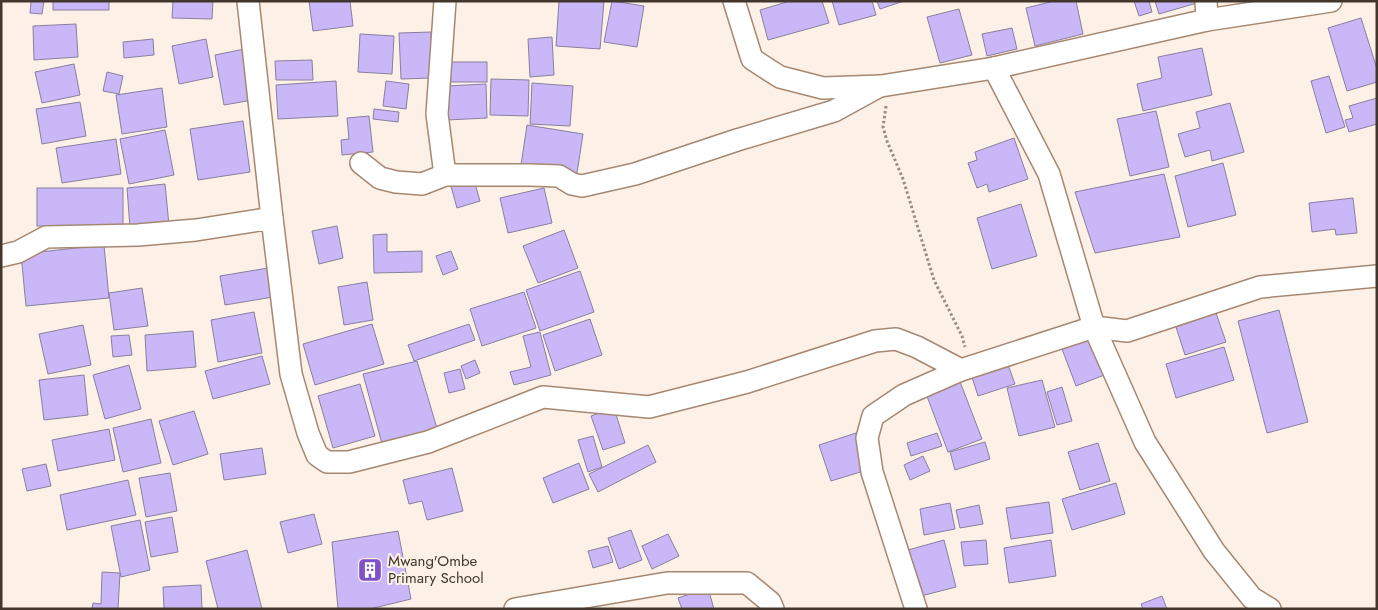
<svg xmlns="http://www.w3.org/2000/svg" width="1378" height="610" font-family="Jost,sans-serif">
<rect width="100%" height="100%" fill="#fdf0e6"/>
<g fill="#c9b7f7" stroke="#8880a0">
<polygon points="31,1 44,1 42,14 30,13"/>
<rect x="53" y="1" width="56" height="9"/>
<polygon points="173,1 213,1 212,19 172,18"/>
<polygon points="309,1 350,1 353,26 313,31"/>
<polygon points="559,1 604,1 600,49 556,46"/>
<polygon points="612,1 644,6 637,47 604,42"/>
<polygon points="790,1 822,1 829,23 768,40 760,10"/>
<polygon points="832,1 872,1 876,15 839,25"/>
<polygon points="877,1 904,1 880,9"/>
<polygon points="1054,1 1076,1 1083,34 1035,46 1026,8"/>
<polygon points="1134,1 1149,1 1152,12 1139,16"/>
<polygon points="1155,1 1204,1 1159,14"/>
<polygon points="959,9 972,55 940,63 927,17"/>
<polygon points="1361,18 1377,69 1377,82 1347,91 1328,28"/>
<polygon points="76,24 78,57 34,60 33,26"/>
<polygon points="1012,28 1017,49 987,56 982,34"/>
<polygon points="431,32 432,78 401,79 399,33"/>
<polygon points="360,34 394,36 392,74 358,72"/>
<polygon points="552,37 554,75 530,77 528,39"/>
<polygon points="153,39 154,55 124,58 123,42"/>
<polygon points="206,39 213,77 179,84 172,46"/>
<polygon points="254,47 264,98 224,105 215,55"/>
<polygon points="1202,48 1212,95 1143,111 1137,84 1162,78 1158,57"/>
<polygon points="312,60 313,80 276,80 275,61"/>
<rect x="450" y="62" width="37" height="20"/>
<polygon points="74,64 80,95 42,103 35,72"/>
<polygon points="107,72 123,76 119,94 103,91"/>
<polygon points="1329,76 1345,127 1326,133 1311,81"/>
<polygon points="491,79 529,80 528,116 490,115"/>
<polygon points="336,81 338,116 278,119 276,85"/>
<polygon points="386,81 409,84 406,109 383,106"/>
<polygon points="532,83 573,86 570,126 530,124"/>
<polygon points="486,84 487,118 447,120 446,86"/>
<polygon points="162,88 167,127 122,134 116,95"/>
<polygon points="1377,98 1377,124 1349,132 1345,120 1353,118 1349,106"/>
<polygon points="80,102 86,136 42,144 36,109"/>
<polygon points="1230,103 1244,152 1212,161 1210,150 1185,157 1178,134 1200,128 1196,112"/>
<polygon points="374,109 399,112 398,122 373,119"/>
<polygon points="1156,111 1169,167 1130,176 1117,119"/>
<polygon points="369,116 373,152 342,155 341,140 349,139 347,118"/>
<polygon points="243,121 250,172 198,180 190,129"/>
<polygon points="527,125 583,134 577,173 521,165"/>
<polygon points="165,130 174,175 129,184 120,139"/>
<polygon points="1014,138 1028,179 989,192 987,184 977,188 968,163 977,160 975,152"/>
<polygon points="116,139 121,174 62,183 56,148"/>
<polygon points="1223,163 1236,215 1188,227 1175,176"/>
<polygon points="472,173 480,201 457,208 449,179"/>
<polygon points="1164,174 1180,237 1095,253 1075,192"/>
<polygon points="165,184 169,225 130,228 127,188"/>
<rect x="37" y="188" width="86" height="38"/>
<polygon points="544,188 552,223 508,233 500,198"/>
<polygon points="1353,198 1357,233 1336,235 1335,229 1312,232 1309,203"/>
<polygon points="1021,204 1037,256 992,269 977,218"/>
<polygon points="337,226 343,258 319,264 312,231"/>
<polygon points="564,230 578,268 538,283 523,246"/>
<polygon points="387,234 387,252 422,251 422,272 374,273 373,235"/>
<polygon points="104,245 109,298 26,306 21,254"/>
<polygon points="451,251 458,269 443,275 436,256"/>
<polygon points="268,268 273,297 225,305 220,276"/>
<polygon points="580,271 594,312 540,331 526,290"/>
<polygon points="367,282 373,320 344,325 338,287"/>
<polygon points="142,288 148,326 114,330 109,293"/>
<polygon points="524,292 536,328 482,346 470,309"/>
<polygon points="1279,310 1308,422 1267,433 1238,321"/>
<polygon points="254,312 262,353 218,362 211,320"/>
<polygon points="1216,313 1226,342 1185,355 1176,327"/>
<polygon points="590,319 602,355 555,371 543,335"/>
<polygon points="372,324 384,364 315,385 303,344"/>
<polygon points="469,324 475,340 414,361 408,345"/>
<polygon points="83,325 91,365 48,374 39,334"/>
<polygon points="193,331 196,367 147,371 145,335"/>
<polygon points="540,332 551,375 514,385 510,372 531,367 523,336"/>
<polygon points="129,335 132,355 113,357 111,336"/>
<polygon points="1098,336 1112,372 1076,386 1062,349"/>
<polygon points="1224,347 1234,380 1176,398 1166,364"/>
<polygon points="262,356 270,384 213,399 205,371"/>
<polygon points="475,360 480,373 466,379 461,366"/>
<polygon points="417,361 439,435 384,451 363,374"/>
<polygon points="1007,362 1015,384 978,396 971,374"/>
<polygon points="129,365 141,409 105,419 93,375"/>
<polygon points="460,369 465,389 449,393 444,373"/>
<polygon points="84,375 88,415 44,420 39,380"/>
<polygon points="959,379 982,439 948,452 925,391"/>
<polygon points="1042,380 1055,427 1019,436 1007,388"/>
<polygon points="360,384 375,436 333,448 318,396"/>
<polygon points="1062,387 1072,421 1057,425 1047,392"/>
<polygon points="614,408 625,443 603,450 591,416"/>
<polygon points="194,411 208,454 173,465 159,421"/>
<polygon points="151,419 161,463 123,472 113,428"/>
<polygon points="109,429 115,460 58,471 52,440"/>
<polygon points="856,433 867,470 831,481 819,445"/>
<polygon points="937,433 942,446 911,456 907,443"/>
<polygon points="593,436 602,467 588,472 578,440"/>
<polygon points="985,442 990,459 955,470 950,452"/>
<polygon points="1098,443 1110,481 1080,490 1068,452"/>
<polygon points="648,445 656,462 598,492 589,474"/>
<polygon points="262,448 266,474 224,480 220,454"/>
<polygon points="923,456 930,471 910,480 904,465"/>
<polygon points="579,463 589,489 553,503 543,478"/>
<polygon points="46,464 51,486 27,491 22,469"/>
<polygon points="452,468 463,511 427,520 422,501 409,504 403,480"/>
<polygon points="170,473 177,511 146,517 139,478"/>
<polygon points="128,480 136,515 67,530 60,495"/>
<polygon points="1116,483 1125,514 1072,530 1062,499"/>
<polygon points="1049,502 1053,533 1011,539 1006,508"/>
<polygon points="950,503 955,529 924,535 920,509"/>
<polygon points="979,505 983,524 960,528 956,510"/>
<polygon points="314,514 322,544 288,553 280,522"/>
<polygon points="172,517 178,552 151,557 145,522"/>
<polygon points="140,520 150,570 121,577 111,526"/>
<polygon points="631,530 642,560 619,569 608,538"/>
<polygon points="398,531 411,599 370,609 338,609 332,542"/>
<polygon points="668,534 679,556 652,569 642,546"/>
<polygon points="944,540 956,587 921,596 908,550"/>
<polygon points="986,540 988,564 964,566 961,542"/>
<polygon points="1051,540 1056,576 1009,583 1004,548"/>
<polygon points="608,546 613,562 593,568 588,551"/>
<polygon points="247,550 262,609 218,609 206,561"/>
<polygon points="102,572 120,573 118,609 92,609 93,603 101,604"/>
<polygon points="201,585 202,609 164,609 163,587"/>
<polygon points="708,588 714,609 682,609 678,598"/>
<polygon points="1162,596 1167,609 1143,609 1141,604"/>
</g>
<g fill="none" stroke-linecap="round" stroke-linejoin="round">
<defs>
<g id="street">
<polyline points="248,1 272,218"/>
<polyline points="734,1 752,59 780,77 823,88 881,86 994,68 1207,20 1331,1"/>
<polyline points="1206,1 1207,20"/>
<polyline points="994,68 1049,174 1094,327 1145,442 1214,551 1252,598 1270,609"/>
<polyline points="361,163 380,178 396,182 422,184 445,175 530,175 559,176 572,184 582,186 635,174 737,140 834,111 876,88"/>
<polyline points="445,175 437,114 445,1"/>
<polyline points="1,256 18,252 46,237 138,235 196,230 272,218 291,374 308,433 317,455 327,462 349,462 428,442 543,397 649,407 747,382 875,341 896,339 917,347 961,370"/>
<polyline points="515,609 667,583 747,583 770,602 773,609"/>
<polyline points="916,609 872,472 867,438 873,416 904,395 961,370 1094,327 1127,331 1260,287 1377,276"/>
</g>
</defs>
<use href="#street" stroke="#a68872" stroke-width="24"/>
<polyline stroke="#998c82" stroke-width="3" stroke-dasharray="2.5 2.5" stroke-linecap="butt" points="886,106 883,127 887,141 903,179 934,280 962,336 965,347"/>
<use href="#street" stroke="#fff" stroke-width="21"/>
</g>
<defs>
<symbol id="building-square" viewBox="-11 -11 22 22"><rect x="-9" y="-9" width="18" height="18" rx="4" fill="#7d51ca" stroke="#fdf0e6"/><path d="M-4-6H4V6H1V3H-1V6H-4ZM-2.5-4.3h1.7v1.8h-1.7ZM.8-4.3h1.7v1.8H.8ZM-2.5-1h1.7V.8h-1.7ZM.8-1h1.7V.8H.8Z" fill="#fff"/></symbol>
</defs>
<g fill-rule="evenodd">
<use href="#building-square" x="356" y="556" width="28" height="28"/>
</g>
<g text-anchor="middle" dominant-baseline="central" stroke-width="4" stroke-linejoin="round" paint-order="stroke">
<g font-size="15" fill="#43362d" stroke="#fdf0e6" text-anchor="start">
<text x="388" y="561">Mwang'Ombe<tspan x="388" dy="17">Primary School</tspan></text>
</g>
</g>
<rect width="1378" height="610" fill="none" stroke="#43362d" stroke-width="5"/>
</svg>
